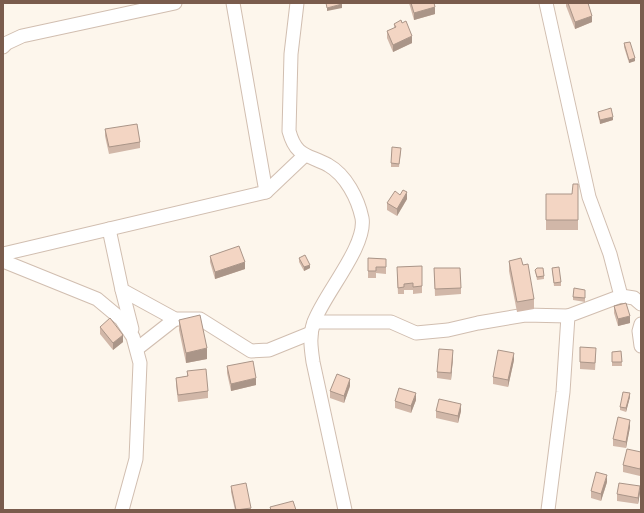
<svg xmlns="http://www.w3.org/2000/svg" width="644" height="513" font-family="'Fira Sans',sans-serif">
<rect width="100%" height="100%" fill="#fdf6ec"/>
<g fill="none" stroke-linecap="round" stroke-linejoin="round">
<defs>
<g id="minor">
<path d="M 297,3 L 291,54 L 289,131 C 296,157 307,154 328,165 C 346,175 358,199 362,218 C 367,246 324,294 314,322 C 309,335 311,348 313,362 L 345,510"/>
<polyline points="546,3 589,197 610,254 621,296 568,316 563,392 548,510"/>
<polyline points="3,47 7,43 22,36 175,3"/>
<polyline points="266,192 305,155"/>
<polyline points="109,229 122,290 175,319 200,319 251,351 269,350 311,333"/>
<polyline points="3,254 266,192 233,3"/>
<polyline points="3,261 97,299 121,319 133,337 140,363 136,459 122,510"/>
<polyline points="122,290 132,329"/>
<polyline points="621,296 634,298 641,304"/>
<polyline points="314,322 391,322 416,333 448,330 478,323 525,315 568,316"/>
<polyline points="641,324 639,331 641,346"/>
<polyline points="138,348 175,319"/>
</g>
</defs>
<use href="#minor" stroke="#d1beb0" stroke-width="15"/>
<use href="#minor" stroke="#fff" stroke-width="13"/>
</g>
<g fill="#d1b7a8">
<polygon points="409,3 434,3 435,14 414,20"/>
<polygon points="566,3 588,3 592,22 575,29 566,6"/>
<polygon points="394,24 412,43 393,52 387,38 387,31 394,28"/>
<polygon points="624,43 635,61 629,63 624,47"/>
<polygon points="598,112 613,120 600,124 598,115"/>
<polygon points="105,129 140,142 140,148 109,154 105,136"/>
<polygon points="401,151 399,167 391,167 391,163"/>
<polygon points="578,184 578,230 546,230 546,194 572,194"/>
<polygon points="407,199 397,216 387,210 387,203"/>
<polygon points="210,256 245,269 215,279 210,262"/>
<polygon points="299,258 310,268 304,271 299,262"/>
<polygon points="368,258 386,259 386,274 376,273 376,278 368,278"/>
<polygon points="509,261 523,265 534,299 534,309 517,312 509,271"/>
<polygon points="434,268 461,288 461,294 435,296"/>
<polygon points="552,268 561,282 561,286 554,286"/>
<polygon points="535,270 544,276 544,279 537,280"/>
<polygon points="397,274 422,286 422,293 413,294 413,290 404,290 404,294 398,294"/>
<polygon points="585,293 585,302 573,300 573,297"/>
<polygon points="614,306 630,323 618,326 614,313"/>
<polygon points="179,320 207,359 186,363 179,330"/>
<polygon points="100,327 123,342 113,350 100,334"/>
<polygon points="621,351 622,366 612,366 612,352"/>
<polygon points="596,354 595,370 580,369 580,362"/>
<polygon points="453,357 451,380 437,378 437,372"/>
<polygon points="514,360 508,387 493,384 493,377"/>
<polygon points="227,366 256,385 231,391 227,373"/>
<polygon points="187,371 208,391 208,398 178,402 176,385 176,378 187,376"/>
<polygon points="350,386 344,403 330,398 330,391"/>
<polygon points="630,397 626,412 620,410 620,407"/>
<polygon points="416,400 411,413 395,408 395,401"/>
<polygon points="436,411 461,411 458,423 436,418"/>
<polygon points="630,427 626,448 613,446 613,439"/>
<polygon points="641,452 641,472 640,476 623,472 623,465"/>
<polygon points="607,482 601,501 591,498 591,491"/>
<polygon points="231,486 251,508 251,510 235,510 231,492"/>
<polygon points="640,493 638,504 617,501 617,494"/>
</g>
<g fill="#aa9588">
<polygon points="342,4 342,8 327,11 327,8"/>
<polygon points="435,7 435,14 414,20 414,13"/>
<polygon points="592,16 592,22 575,29 575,22"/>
<polygon points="412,36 412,43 393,52 393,45"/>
<polygon points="635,58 635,61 629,63 629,60"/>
<polygon points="613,117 613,120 600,124 600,120"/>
<polygon points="407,192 407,199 397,216 397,209"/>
<polygon points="245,262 245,269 215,279 215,272"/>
<polygon points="310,265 310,268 304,271 304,267"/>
<polygon points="630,316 630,323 618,326 618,319"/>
<polygon points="123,335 123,342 113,350 113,343"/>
<polygon points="207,348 207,359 186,363 186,353"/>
<polygon points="453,350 453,357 451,380 451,373"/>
<polygon points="514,353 514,360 508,387 508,380"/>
<polygon points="256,378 256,385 231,391 231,384"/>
<polygon points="350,379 350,386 344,403 344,396"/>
<polygon points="416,393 416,400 411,413 411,406"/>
<polygon points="630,393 630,397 626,412 626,408"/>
<polygon points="461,404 461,411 458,423 458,416"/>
<polygon points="630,420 630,427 626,448 626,442"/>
<polygon points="607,475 607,482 601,501 601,494"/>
<polygon points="640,486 640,493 638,504 638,498"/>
</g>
<g fill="#f3d5c3" stroke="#aa9588">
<polygon points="326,3 342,3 342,4 327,8"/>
<polygon points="411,3 434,3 435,7 414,13"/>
<polygon points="568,3 588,3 592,16 575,22"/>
<polygon points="401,20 402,23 406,21 412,36 393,45 387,31 396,27 394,24"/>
<polygon points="630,42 635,58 629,60 624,43"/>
<polygon points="611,108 613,117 600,120 598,112"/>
<polygon points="137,124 140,142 109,147 105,129"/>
<polygon points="392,147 401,148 399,164 391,163"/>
<polygon points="573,184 578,184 578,220 546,220 546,194 572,194"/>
<polygon points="403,190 407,192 397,209 387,203 395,191 400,195"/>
<polygon points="239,246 245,262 215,272 210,256"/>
<polygon points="305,255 310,265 304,267 299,258"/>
<polygon points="368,258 386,259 386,267 376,267 376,271 368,271"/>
<polygon points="521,258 523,265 528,264 534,299 517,302 509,261"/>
<polygon points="422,266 422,286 413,287 413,283 404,284 404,287 398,288 397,267"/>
<polygon points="559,267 561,282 554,283 552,268"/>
<polygon points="434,268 460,268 461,288 435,289"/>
<polygon points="537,268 543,268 544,276 537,277 535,270"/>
<polygon points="574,288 585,290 585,298 573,297"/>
<polygon points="626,303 630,316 618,319 614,306"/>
<polygon points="200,315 207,348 186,353 179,320"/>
<polygon points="110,318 123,335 113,343 100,327"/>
<polygon points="580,347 596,348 595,363 580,362"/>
<polygon points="439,349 453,350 451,373 437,372"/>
<polygon points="498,350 514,353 508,380 493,377"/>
<polygon points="621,351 622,362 612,362 612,352"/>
<polygon points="253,361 256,378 231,384 227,366"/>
<polygon points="206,369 208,391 178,395 176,378 188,376 187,371"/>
<polygon points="337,374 350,379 344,396 330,391"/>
<polygon points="399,388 416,393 411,406 395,401"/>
<polygon points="623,392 630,393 626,408 620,407"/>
<polygon points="439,399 461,404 458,416 436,411"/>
<polygon points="618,417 630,420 626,442 613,439"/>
<polygon points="627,449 641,452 641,465 640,469 623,465"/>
<polygon points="596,472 607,475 601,494 591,491"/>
<polygon points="246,483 251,508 236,510 231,486"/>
<polygon points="619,483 640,486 638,498 617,494"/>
<polygon points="293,501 296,510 271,510 270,507"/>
</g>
<rect width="644" height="513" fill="none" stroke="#7a5c4d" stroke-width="8"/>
</svg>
